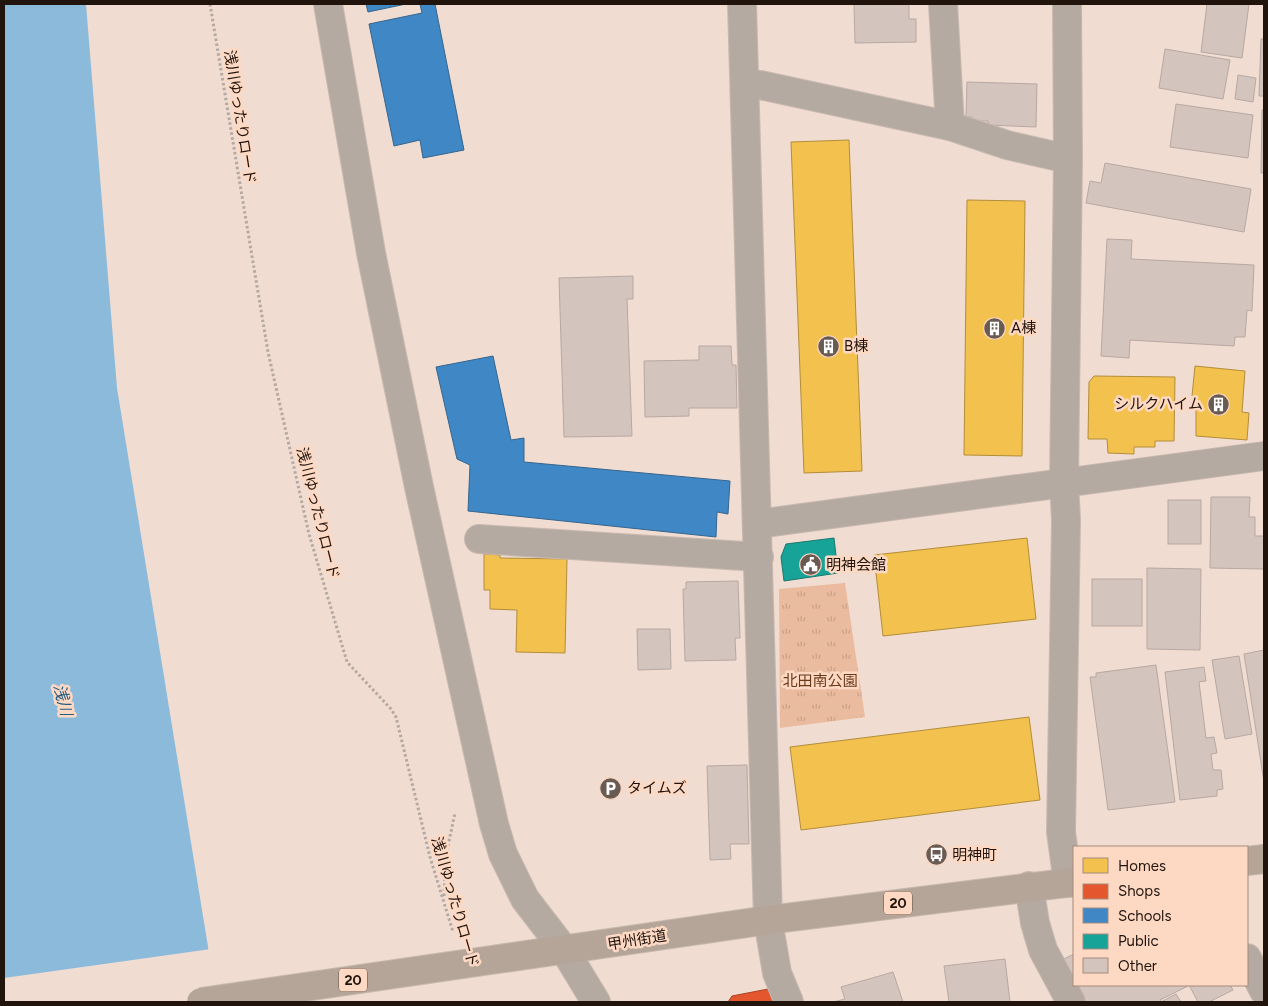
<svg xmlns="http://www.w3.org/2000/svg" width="1268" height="1006" font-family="Figtree,'Noto Sans JP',sans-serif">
<defs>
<pattern id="park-tufts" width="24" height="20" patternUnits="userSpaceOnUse" patternTransform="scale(1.25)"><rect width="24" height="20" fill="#ebbb9f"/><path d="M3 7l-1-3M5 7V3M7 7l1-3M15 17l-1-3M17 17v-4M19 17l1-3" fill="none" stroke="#c9a088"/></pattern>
</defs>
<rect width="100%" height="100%" fill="#f0dcd1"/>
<polygon fill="url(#park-tufts)" points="845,583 865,717 780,728 779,589"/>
<polygon fill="#8cbadb" points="4,4 86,4 117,388 217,1002 4,1002"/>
<polygon fill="#f0dcd1" points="211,949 219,1002 4,1002 4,978"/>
<g fill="#f2c14e" stroke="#b38d3a">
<polygon points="849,140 862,471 804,473 791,142"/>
<polygon points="967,200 1025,201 1022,456 964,455"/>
<polygon points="1195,366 1245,371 1242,412 1249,413 1247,440 1196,436 1196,396 1192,396"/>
<polygon points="1094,376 1175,377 1174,441 1155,441 1155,447 1134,447 1134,454 1108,453 1107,439 1088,439 1089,382"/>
<polygon points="1027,538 1036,619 883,636 874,555"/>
<polygon points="484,554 500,555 500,558 567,559 565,653 516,652 517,610 490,609 490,590 484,590"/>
<polygon points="1029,717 1040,800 801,830 790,747"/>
</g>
<polygon fill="#e4572e" stroke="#a94324" points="768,989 774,1002 728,1002 732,996"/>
<g fill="#3f88c5" stroke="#36658e">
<polygon points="366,4 406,4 368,12"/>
<polygon points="420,4 435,4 464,150 423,158 420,140 394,146 369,24 422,13"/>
<polygon points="493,356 511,440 524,438 524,462 730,481 728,514 717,512 716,537 468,511 470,465 457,459 436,367"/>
</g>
<polygon fill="#17a398" stroke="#1a786e" points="834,538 838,573 784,581 781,557 786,544"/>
<g fill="#d4c4be" stroke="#b8a8a2">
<polygon points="854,4 909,4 909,19 916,19 916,42 855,43"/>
<polygon points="1207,4 1249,4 1242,58 1201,52"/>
<polygon points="1261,39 1264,39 1264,96 1259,96"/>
<polygon points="1165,49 1230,60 1223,99 1159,88"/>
<polygon points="1238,75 1256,78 1253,102 1235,99"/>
<polygon points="967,82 1037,84 1036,127 988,125 988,121 971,121 972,117 966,117"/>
<polygon points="1176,104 1253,115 1248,158 1170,147"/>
<polygon points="1262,110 1264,110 1264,173 1261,173"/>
<polygon points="1105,163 1251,189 1244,232 1086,203 1090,181 1101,183"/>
<polygon points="1107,239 1132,240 1131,259 1254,265 1252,311 1247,310 1245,337 1235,337 1234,346 1130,340 1129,358 1101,356"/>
<polygon points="633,276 633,299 627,299 632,436 564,437 559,278"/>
<polygon points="699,346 731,346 732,365 736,365 737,408 689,408 689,416 645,417 644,361 699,360"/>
<polygon points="1211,497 1250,497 1249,517 1255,517 1255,536 1264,536 1264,569 1210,568"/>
<rect x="1168" y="500" width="33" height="44"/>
<polygon points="1147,568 1201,569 1200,650 1147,649"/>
<rect x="1092" y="579" width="50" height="47"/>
<polygon points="738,581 740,638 735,638 736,660 685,661 683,589 686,589 686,582"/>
<polygon points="637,629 670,629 671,669 638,670"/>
<polygon points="1264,650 1264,782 1244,654"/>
<polygon points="1239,656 1252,734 1225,739 1212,660"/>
<polygon points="1156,665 1175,802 1108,810 1090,677 1096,677 1096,673"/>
<polygon points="1204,667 1206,681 1199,682 1206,738 1214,737 1217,753 1211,754 1213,770 1221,770 1223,789 1217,790 1217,796 1180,800 1165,672"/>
<polygon points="747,765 749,844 730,844 731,859 710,860 707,766"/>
<polygon points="1074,954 1074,980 1064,959"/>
<polygon points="1005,959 1010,1002 949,1002 944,966"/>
<polygon points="893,972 903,1002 833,1002 845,999 841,987"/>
<polygon points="1077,985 1187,985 1188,986 1160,1000 1161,1002 1086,1002"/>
<polygon points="1189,985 1230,985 1233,990 1209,1002 1198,1002"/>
<polygon points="1176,994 1181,1002 1161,1002"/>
</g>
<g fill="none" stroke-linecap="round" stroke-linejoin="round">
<defs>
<g id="minor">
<polyline points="328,4 371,253 419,487 494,824 503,854 525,899 565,951 596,1002"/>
<polyline points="742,4 768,920 777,973 789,1002"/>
<polyline points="943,4 950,126"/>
<polyline points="1067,4 1068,159 1064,482 1066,520 1061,832 1068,883"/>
<polyline points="745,84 760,85 950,126 1007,145 1068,159"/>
<polyline points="757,524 1264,456"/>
<polyline points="479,539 759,557"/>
<polyline points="1029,886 1035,923 1043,950 1071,1002"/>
<polyline points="1247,958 1264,991"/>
</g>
<g id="highway">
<polyline points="1247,861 1264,859"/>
<polyline points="505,958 768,920 1074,882"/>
</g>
</defs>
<use href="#minor" stroke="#c8b9b0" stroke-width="30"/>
<use href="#highway" stroke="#c8b9b0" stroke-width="30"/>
<g stroke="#b4a8a1" stroke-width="3" stroke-dasharray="2.5 2.5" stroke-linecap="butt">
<polyline points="210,4 268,352 309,534 347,662 391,709 396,717 430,857 453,932"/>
<polyline points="444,896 446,855 455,813"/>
</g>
<use href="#minor" stroke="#b5aaa1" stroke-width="28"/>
<use href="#highway" stroke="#b4a598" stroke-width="28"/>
<defs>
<polyline id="highway-bridge" points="201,1002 505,958"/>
</defs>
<use href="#highway-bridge" stroke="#c8b9b0" stroke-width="30" stroke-linecap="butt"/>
<use href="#highway-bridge" stroke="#b4a598" stroke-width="28"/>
</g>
<defs>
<symbol id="building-disc" viewBox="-11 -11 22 22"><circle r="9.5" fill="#695a52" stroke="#fdd9c4"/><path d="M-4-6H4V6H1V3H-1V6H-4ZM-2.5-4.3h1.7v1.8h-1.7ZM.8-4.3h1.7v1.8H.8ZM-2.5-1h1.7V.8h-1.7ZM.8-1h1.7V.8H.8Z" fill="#fff"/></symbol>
<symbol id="civic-disc" viewBox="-11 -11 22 22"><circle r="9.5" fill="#695a52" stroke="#fdd9c4"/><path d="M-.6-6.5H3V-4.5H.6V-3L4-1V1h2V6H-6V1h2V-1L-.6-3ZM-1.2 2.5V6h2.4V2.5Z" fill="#fff"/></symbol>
<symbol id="parking-disc" viewBox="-11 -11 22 22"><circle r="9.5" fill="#695a52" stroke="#fdd9c4"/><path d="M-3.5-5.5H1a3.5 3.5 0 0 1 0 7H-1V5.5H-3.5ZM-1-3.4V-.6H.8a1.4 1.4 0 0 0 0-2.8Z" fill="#fff"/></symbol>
<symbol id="bus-disc" viewBox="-11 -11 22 22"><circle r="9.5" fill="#695a52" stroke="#fdd9c4"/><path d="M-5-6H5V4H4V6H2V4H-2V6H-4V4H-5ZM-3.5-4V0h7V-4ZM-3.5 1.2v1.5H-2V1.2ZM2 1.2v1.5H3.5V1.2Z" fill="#fff"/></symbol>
</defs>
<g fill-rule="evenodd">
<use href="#building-disc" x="982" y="316" width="25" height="25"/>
<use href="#building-disc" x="816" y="334" width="25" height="25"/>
<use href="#building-disc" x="1206" y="392" width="25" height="25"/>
<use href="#civic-disc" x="798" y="552" width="25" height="25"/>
<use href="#parking-disc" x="598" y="776" width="25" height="25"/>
<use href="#bus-disc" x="924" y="842" width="25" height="25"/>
</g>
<g text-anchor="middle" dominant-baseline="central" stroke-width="5" stroke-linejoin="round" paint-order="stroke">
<g fill="#fdd9c4" stroke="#624f44" stroke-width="1">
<rect x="884" y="891.5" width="28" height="23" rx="4"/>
<rect x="339" y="968.5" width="28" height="23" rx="4"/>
</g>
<g font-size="14" font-weight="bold" fill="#20140d">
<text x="898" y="903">20</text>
<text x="353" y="980">20</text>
</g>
<g font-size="15" fill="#20140d" stroke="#fdd9c4">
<text transform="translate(240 117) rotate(81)">浅川ゆったりロード</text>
<text transform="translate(318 513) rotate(76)">浅川ゆったりロード</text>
<text transform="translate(455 902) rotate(74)">浅川ゆったりロード</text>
<text transform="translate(637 940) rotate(-9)">甲州街道</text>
</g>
<g font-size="15" fill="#20140d" stroke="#fdd9c4" text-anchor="start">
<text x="1011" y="328">A棟</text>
<text x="844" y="346">B棟</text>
<text x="1203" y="404" text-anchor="end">シルクハイム</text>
<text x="826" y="565">明神会館</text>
<text x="627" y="788">タイムズ</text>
<text x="952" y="855">明神町</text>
</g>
<g font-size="15" fill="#6a391a" stroke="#fdd9c4">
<text x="820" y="681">北田南公園</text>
</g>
<g font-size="16" font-style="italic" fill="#265d80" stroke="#fdd9c4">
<text transform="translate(63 700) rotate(76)">浅川</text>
</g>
</g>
<rect width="1268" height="1006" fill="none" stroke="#20140d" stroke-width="10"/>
<rect x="1073" y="846" width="175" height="140" fill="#fdd9c4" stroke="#a58a7b"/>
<rect x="1083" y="858" width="25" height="15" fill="#f2c14e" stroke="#a58a7b"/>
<text x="1118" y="871" font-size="15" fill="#20140d">Homes</text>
<rect x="1083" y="884" width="25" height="15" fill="#e4572e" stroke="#a58a7b"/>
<text x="1118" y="896" font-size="15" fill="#20140d">Shops</text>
<rect x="1083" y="908" width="25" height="15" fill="#3f88c5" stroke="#a58a7b"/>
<text x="1118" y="921" font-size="15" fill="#20140d">Schools</text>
<rect x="1083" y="934" width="25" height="15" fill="#17a398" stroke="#a58a7b"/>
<text x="1118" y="946" font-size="15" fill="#20140d">Public</text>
<rect x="1083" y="958" width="25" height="15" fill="#d4c4be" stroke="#a58a7b"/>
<text x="1118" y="971" font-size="15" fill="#20140d">Other</text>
</svg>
